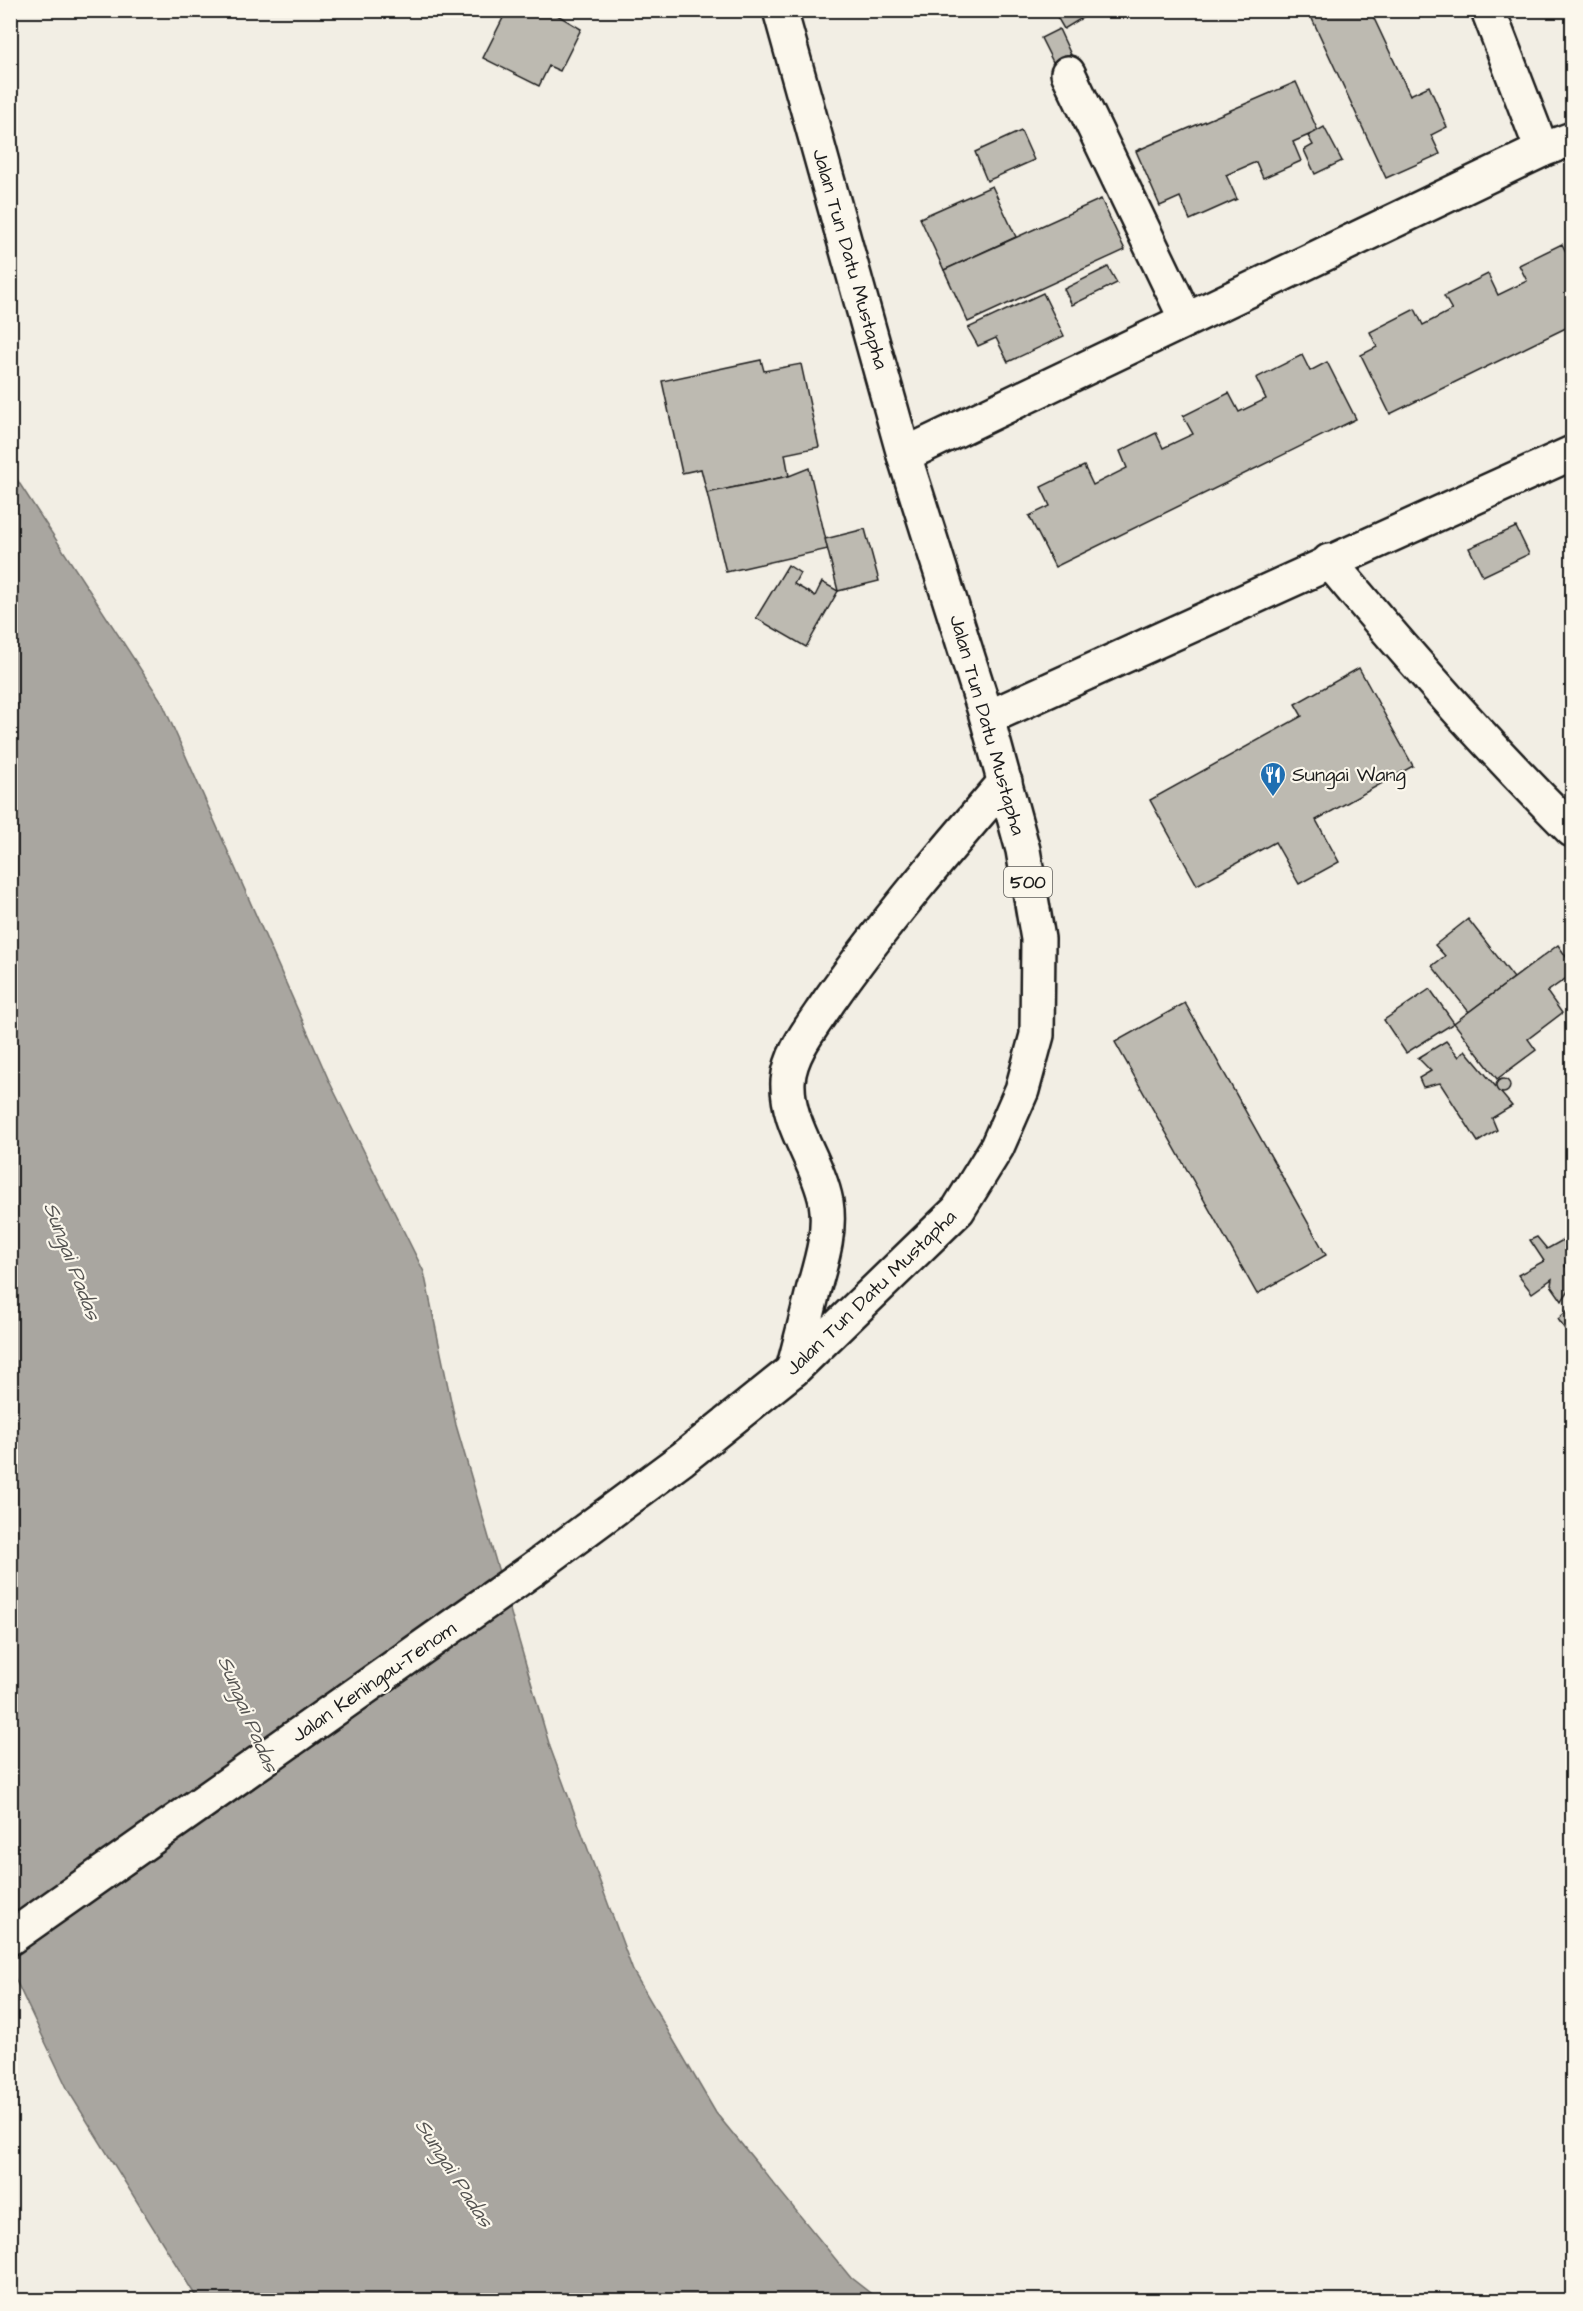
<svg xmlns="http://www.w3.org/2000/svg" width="1583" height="2311" font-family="'Architects Daughter',sans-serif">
<rect width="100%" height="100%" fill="#f2eee4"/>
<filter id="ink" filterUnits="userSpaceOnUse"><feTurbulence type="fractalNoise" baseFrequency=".0167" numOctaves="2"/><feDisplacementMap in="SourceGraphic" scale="12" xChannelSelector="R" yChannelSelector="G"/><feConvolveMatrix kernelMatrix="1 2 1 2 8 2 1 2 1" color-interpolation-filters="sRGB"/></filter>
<g filter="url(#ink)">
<polygon fill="#a9a6a0" stroke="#716f6b" stroke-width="1.5" points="10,469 162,702 330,1083 424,1272 456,1425 550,1747 633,1971 716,2113 851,2278 879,2300 198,2300 69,2092 10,1968"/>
<g fill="#bdbab1" stroke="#1c1c1c" stroke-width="1.5">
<polygon points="507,10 549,10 581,29 560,71 549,66 539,86 483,58"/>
<polygon points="1053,10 1095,10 1064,29"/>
<polygon points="1308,10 1370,10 1410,95 1429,86 1447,127 1431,135 1440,154 1386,178"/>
<polygon points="1059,29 1072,57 1055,66 1041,38"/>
<polygon points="1296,82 1318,131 1293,142 1301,161 1263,178 1256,162 1226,175 1237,199 1190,220 1180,197 1160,206 1136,151"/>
<polygon points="1324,127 1342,161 1315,174 1304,150 1313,145 1308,136"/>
<polygon points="1021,131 1034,160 987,181 975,152"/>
<polygon points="992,186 1016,237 944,270 920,218"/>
<polygon points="1101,199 1125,250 968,322 944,270"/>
<polygon points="1562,244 1569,258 1572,256 1572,325 1390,414 1361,355 1377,347 1370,332 1415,309 1423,325 1452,310 1444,296 1488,274 1498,295 1527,281 1519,265"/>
<polygon points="1108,267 1117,283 1072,305 1064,289"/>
<polygon points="1043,293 1064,336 1008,362 996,338 978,346 968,328"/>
<polygon points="1302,355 1310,371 1327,362 1356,419 1055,567 1029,516 1050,506 1041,487 1084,466 1093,485 1127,468 1120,451 1156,433 1163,448 1193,434 1183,416 1229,393 1239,412 1266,399 1256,378"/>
<polygon points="761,360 764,371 801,364 819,447 785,454 789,476 707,493 701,469 682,473 662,381"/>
<polygon points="809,468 828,549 726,572 707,493 789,476"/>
<polygon points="1516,527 1529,554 1483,576 1469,548"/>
<polygon points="865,529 879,581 838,591 825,539"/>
<polygon points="788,565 800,573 794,584 815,596 822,582 838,591 806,647 756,618"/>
<polygon points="1359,668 1413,766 1316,820 1339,862 1299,884 1275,842 1197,885 1150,800 1302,716 1295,704"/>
<polygon points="1468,919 1514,978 1469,1012 1432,966 1445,956 1435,945"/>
<polygon points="1558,945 1572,965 1572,974 1547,992 1562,1013 1528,1039 1536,1050 1497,1079 1454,1023"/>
<polygon points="1430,989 1454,1023 1406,1053 1384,1020"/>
<polygon points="1185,1003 1326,1255 1257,1294 1115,1042"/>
<polygon points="1446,1041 1459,1057 1465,1050 1512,1106 1492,1118 1497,1130 1478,1142 1440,1083 1423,1087 1419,1078 1431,1071 1418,1058"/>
<circle cx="1503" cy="1086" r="7"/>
<polygon points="1537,1237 1547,1249 1563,1240 1570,1249 1572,1247 1572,1258 1565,1266 1572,1273 1572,1285 1562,1301 1551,1285 1552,1279 1532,1293 1518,1275 1544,1261 1530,1240"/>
<polygon points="1568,1310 1572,1315 1572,1332 1569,1335 1558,1319"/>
</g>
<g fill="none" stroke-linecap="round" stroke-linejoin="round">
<defs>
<g id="minor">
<polyline points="1488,10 1542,150"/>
<polyline points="1068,73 1186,319"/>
<polyline points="904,455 1542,150 1572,139"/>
<path d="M 1329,561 C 1406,654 1487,745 1572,830"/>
<polyline points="987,718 1572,453"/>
<path d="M 793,1370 C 800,1343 807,1317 813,1291 C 821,1262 831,1232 826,1202 C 818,1160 786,1125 788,1081 C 790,1052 814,1024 829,1001 C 883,924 944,853 1005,782"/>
</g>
<polyline id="primary" points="10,1938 532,1570 682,1459 793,1370 958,1210 997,1147 1022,1090 1037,1035 1038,939 1023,850 987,718 904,455 780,10"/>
</defs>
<use href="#minor" stroke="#1c1c1c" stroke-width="38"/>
<use href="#primary" stroke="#1c1c1c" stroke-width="38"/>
<use href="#minor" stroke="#fbf7ec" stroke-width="33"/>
<use href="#primary" stroke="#fbf7ec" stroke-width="33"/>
</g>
</g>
<defs>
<symbol id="restaurant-pin" viewBox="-11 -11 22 30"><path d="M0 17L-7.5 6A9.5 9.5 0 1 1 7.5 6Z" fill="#1f6fb2" stroke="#fbf7ec"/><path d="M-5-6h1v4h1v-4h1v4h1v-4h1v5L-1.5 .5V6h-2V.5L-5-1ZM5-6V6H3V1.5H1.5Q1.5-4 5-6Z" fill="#fff"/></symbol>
</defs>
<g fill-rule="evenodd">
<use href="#restaurant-pin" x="1258" y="760" width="30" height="40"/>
</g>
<g text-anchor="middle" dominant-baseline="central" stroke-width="4.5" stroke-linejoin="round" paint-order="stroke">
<rect fill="#fbf7ec" stroke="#5f5e5a" stroke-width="1.5" x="1004" y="867" width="48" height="30" rx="4.5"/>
<g font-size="18" font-weight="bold" fill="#1c1c1c">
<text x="1028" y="882">500</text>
</g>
<g font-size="20" fill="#1c1c1c" stroke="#fbf7ec">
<text transform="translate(850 259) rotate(74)">Jalan Tun Datu Mustapha</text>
<text transform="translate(987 725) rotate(74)">Jalan Tun Datu Mustapha</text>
<text transform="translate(871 1293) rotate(-44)">Jalan Tun Datu Mustapha</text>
<text transform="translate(374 1682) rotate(-35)">Jalan Keningau-Tenom</text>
</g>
<g font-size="20" fill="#1c1c1c" stroke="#fbf7ec" text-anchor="start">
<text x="1292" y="775">Sungai Wang</text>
</g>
<g font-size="21" font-style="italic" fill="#545351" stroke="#fbf7ec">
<text transform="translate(72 1261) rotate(69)">Sungai Padas</text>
<text transform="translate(248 1714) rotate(67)">Sungai Padas</text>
<text transform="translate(454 2173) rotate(57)">Sungai Padas</text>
</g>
</g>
<rect width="1583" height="2311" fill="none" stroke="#fbf7ec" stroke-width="36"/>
<rect x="18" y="18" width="1547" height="2275" fill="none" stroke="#1c1c1c" stroke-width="2" filter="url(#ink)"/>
</svg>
